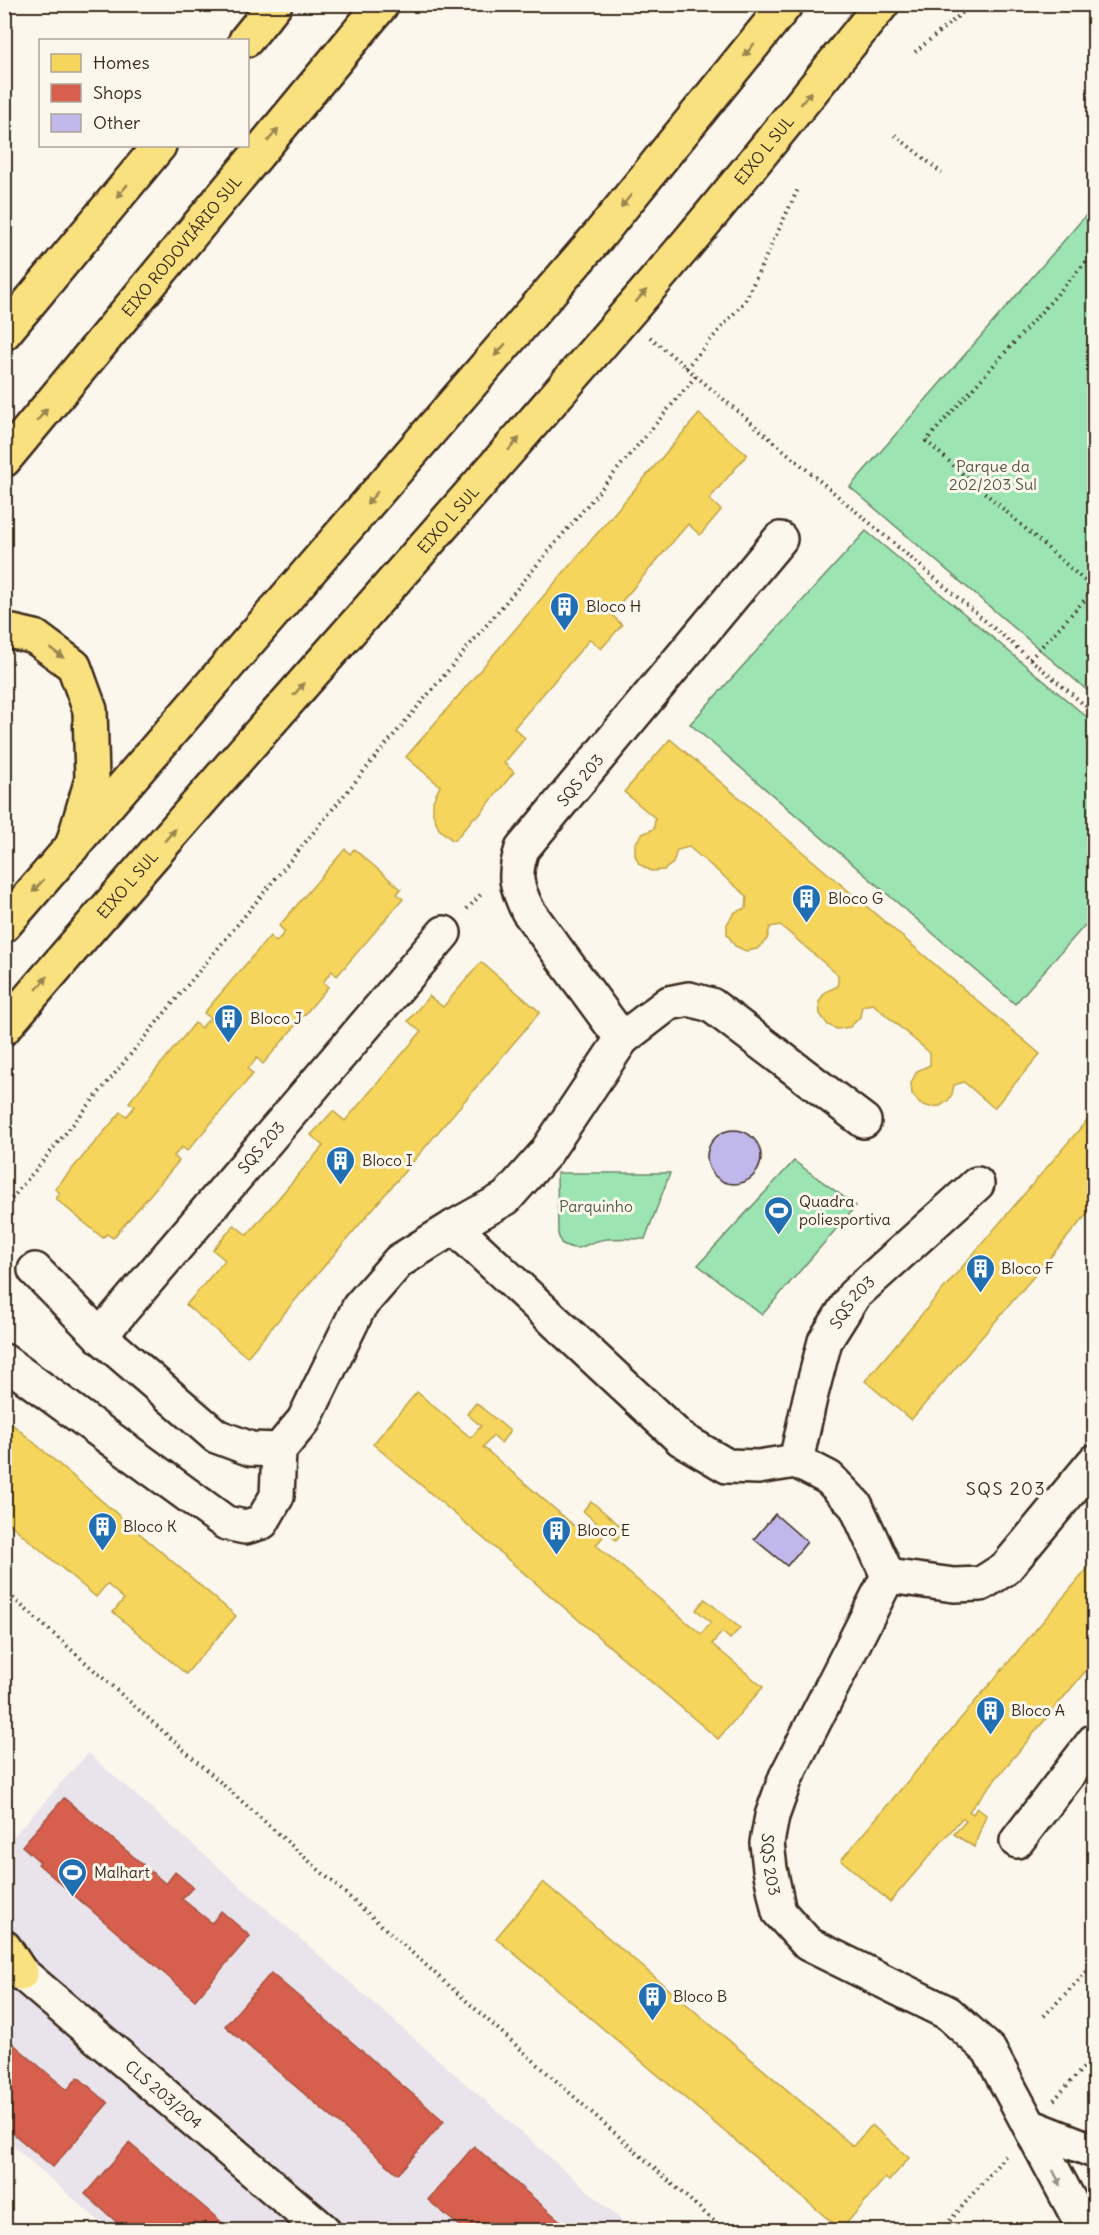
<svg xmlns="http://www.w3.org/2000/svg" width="1099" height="2235" font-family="Delius,sans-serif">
<rect width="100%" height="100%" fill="#fbf7ec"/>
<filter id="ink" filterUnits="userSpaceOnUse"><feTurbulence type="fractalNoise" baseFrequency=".0167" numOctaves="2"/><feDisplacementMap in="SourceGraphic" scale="12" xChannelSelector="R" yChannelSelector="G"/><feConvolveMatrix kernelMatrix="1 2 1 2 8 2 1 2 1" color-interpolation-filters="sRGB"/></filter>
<g filter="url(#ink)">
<polygon fill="#e9e4eb" points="88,1753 633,2230 109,2230 5,2139 5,1846"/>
<g fill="#9ce5b3" stroke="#6c8868" stroke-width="1.5">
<polygon points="1094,206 1094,696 850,487"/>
<polygon points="866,531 1094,723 1094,915 1015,1004 690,724"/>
<polygon points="794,1161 856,1206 762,1315 698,1265"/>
<path d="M 557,1173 L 670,1173 L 645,1239 C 632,1239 609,1237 597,1241 C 581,1246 579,1253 561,1243 L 558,1234 Z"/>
</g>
<g fill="#f6d55c" stroke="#bea249" stroke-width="1.5">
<polygon points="699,414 747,455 709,499 721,510 700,535 688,524 611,614 622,625 601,649 590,639 514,728 525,738 504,763 514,772 477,818 475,816 455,840 452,840 439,829 433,814 433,801 440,786 406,757"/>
<polygon points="670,739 1040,1054 994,1108 964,1082 954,1085 952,1094 948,1101 940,1106 930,1107 920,1104 912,1094 911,1083 917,1071 930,1065 930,1053 873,1004 862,1006 860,1017 850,1027 837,1029 828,1025 820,1014 819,1002 825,992 838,986 838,975 780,925 770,927 767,939 757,949 746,951 735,946 727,934 727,924 735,912 746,908 747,896 689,847 677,850 673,863 664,870 651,871 639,864 635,855 635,844 642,834 654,829 655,818 624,792"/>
<polygon points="345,849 350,854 354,849 401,889 397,894 403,899 337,976 332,971 323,982 328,987 263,1064 257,1058 248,1069 253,1074 187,1151 182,1147 174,1156 179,1161 113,1238 107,1234 103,1238 56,1199 60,1193 55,1189 121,1112 127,1116 135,1106 129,1102 195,1023 201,1028 210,1018 204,1013 270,936 276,942 285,932 279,926"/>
<polygon points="481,962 540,1012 247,1357 186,1305 225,1260 213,1250 234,1225 247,1235 323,1146 311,1135 333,1111 345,1121 421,1032 408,1021 429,996 443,1007"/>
<polygon points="1094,1112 1094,1206 911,1420 865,1381"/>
<polygon points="417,1392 471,1438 481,1426 467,1414 476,1403 510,1431 501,1443 493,1436 483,1447 586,1536 597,1523 583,1511 591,1501 625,1530 616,1540 607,1532 596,1545 701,1634 711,1622 696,1610 705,1599 740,1628 730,1639 722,1632 712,1644 763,1687 718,1739 373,1444"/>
<polygon points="4,1417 236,1616 186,1674 113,1612 124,1599 107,1584 96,1597 4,1519"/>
<polygon points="1094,1561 1094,1661 969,1811 973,1814 977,1808 986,1815 974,1847 954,1834 966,1821 962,1818 890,1902 841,1860"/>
<polygon points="543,1882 853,2146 872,2125 909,2158 889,2181 885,2178 841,2230 496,1938"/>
</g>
<g fill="#d6604d" stroke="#a8503f" stroke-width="1.5">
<polygon points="64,1798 166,1884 175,1872 193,1887 182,1899 212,1923 221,1911 250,1936 195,2000 38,1864 40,1862 22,1846"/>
<polygon points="271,1973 444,2121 398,2174 225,2026"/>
<polygon points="4,2036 67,2090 78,2077 108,2103 53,2167 4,2126"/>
<polygon points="129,2143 185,2191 231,2230 126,2230 113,2219 85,2194"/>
<polygon points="474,2146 531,2196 571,2230 464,2230 428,2200"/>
</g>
<g fill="#c0b8ea" stroke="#3b2a1e" stroke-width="1.5">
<circle cx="734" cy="1157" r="27"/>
<polygon points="775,1514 807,1542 787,1566 754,1539"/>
</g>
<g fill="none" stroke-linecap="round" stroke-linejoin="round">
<defs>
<g id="street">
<path id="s1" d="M 780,539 L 522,849 C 513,876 516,886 528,911 L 622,1039 L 545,1154 L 506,1198 L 454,1227 L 681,1439 L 727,1466 L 758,1467 L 796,1461 L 829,1478 L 856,1506 L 888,1576 L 786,1777 L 772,1816 L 767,1843 L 770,1869 L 779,1912 L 808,1944 L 948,2013 L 989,2050 L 1085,2230"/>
<polyline points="622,1039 669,1003 689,999 711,1005 864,1121"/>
<polyline points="35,1270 100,1336 216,1436 251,1449 279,1450 304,1420 359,1307 399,1261 454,1227"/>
<path id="s2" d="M 100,1336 L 444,933"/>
<polyline points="4,1361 226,1523 245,1527 262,1522 277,1496 279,1450"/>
<path id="s3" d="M 796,1461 L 810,1398 L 825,1341 L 854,1295 L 977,1184"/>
<polyline points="888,1576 954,1585 981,1584 1006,1568 1094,1462"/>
<polyline points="1017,1841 1094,1741"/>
<polyline points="1030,2126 1094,2151"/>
</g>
<g id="secondary">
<path id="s4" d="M 4,1958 L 323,2230"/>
<polyline points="1089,2230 1094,2222"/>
</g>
<g id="primary">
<polyline points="4,925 600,234 786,4"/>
<path id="s5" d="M 4,1028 C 228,764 462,509 685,246 C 752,166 816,85 882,4"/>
<polyline points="4,1947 21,1973"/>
</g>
<g id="highway">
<polyline points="246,40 275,4"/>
<polyline points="4,333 159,146"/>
<path id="s6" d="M 4,460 L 382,4"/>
<polyline points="4,630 35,637 74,666 90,710 92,779 72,847"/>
</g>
</defs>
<use href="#street" stroke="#3b2a1e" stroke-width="38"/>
<use href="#secondary" stroke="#3b2a1e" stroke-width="38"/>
<use href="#primary" stroke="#3b2a1e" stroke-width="38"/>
<use href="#highway" stroke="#3b2a1e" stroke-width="38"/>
<g stroke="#3b2a1e" stroke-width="4" stroke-dasharray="1.5 4.5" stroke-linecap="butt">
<polyline points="915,52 973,4"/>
<polyline points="895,135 942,173"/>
<polyline points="1094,253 926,441 1094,589"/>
<polyline points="650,337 1094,713"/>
<polyline points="686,368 745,301 798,189"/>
<polyline points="1030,659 1094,590"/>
<polyline points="467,909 483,892"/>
<polyline points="4,1208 378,754 696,376"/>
<polyline points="4,1590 724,2230"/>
<polyline points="1044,2016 1094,1964"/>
<polyline points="1054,2100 1094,2056"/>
<polyline points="942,2230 1006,2155"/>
</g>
<use href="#street" stroke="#fbf7ec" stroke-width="33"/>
<use href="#secondary" stroke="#fbf7ec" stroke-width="33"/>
<use href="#primary" stroke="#fae180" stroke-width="33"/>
<use href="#highway" stroke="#fae180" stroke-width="33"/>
</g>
<defs><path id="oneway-solid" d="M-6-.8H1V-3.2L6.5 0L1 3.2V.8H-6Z" transform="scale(1.5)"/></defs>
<g fill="#9a864f">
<use href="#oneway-solid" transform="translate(749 50) rotate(129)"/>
<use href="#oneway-solid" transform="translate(806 98) rotate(-51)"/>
<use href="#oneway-solid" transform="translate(273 135) rotate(-50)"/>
<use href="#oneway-solid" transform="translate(122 191) rotate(130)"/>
<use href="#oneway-solid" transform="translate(626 201) rotate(129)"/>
<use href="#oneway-solid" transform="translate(641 296) rotate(-49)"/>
<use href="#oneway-solid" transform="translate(500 350) rotate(131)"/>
<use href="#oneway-solid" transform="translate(42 415) rotate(-50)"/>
<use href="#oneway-solid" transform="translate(514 444) rotate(-49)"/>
<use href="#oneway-solid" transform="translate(372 498) rotate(131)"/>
<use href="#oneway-solid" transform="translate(57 653) rotate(36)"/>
<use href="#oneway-solid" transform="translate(299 689) rotate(-49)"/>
<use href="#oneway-solid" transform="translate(170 835) rotate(-49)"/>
<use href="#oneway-solid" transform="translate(38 886) rotate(131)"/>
<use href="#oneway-solid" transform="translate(42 983) rotate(-50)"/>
</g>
<use fill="#9b9085" href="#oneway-solid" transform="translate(1057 2178) rotate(63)"/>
</g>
<defs>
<symbol id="building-pin" viewBox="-11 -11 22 30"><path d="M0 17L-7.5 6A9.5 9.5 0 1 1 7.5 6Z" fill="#1f6fb2" stroke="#fbf7ec"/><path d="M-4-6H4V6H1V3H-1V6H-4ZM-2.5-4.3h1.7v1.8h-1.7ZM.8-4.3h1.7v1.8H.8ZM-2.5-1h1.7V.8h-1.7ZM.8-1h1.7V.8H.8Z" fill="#fff"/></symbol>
<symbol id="stadium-pin" viewBox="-11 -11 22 30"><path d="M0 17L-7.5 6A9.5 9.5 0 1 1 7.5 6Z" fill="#1f6fb2" stroke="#fbf7ec"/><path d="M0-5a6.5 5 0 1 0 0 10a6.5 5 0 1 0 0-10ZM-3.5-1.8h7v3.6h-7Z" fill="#fff"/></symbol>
</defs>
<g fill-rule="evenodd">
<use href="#building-pin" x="548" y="590" width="33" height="45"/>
<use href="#building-pin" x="790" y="882" width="33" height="45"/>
<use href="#building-pin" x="212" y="1002" width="33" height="45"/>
<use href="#building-pin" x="324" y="1144" width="33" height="45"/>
<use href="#stadium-pin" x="762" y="1194" width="33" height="45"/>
<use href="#building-pin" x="964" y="1252" width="33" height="45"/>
<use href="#building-pin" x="86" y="1510" width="33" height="45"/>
<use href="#building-pin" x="540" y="1514" width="33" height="45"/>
<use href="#building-pin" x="974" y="1694" width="33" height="45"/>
<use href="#stadium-pin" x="56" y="1856" width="33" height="45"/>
<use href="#building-pin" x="636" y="1980" width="33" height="45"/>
</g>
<g text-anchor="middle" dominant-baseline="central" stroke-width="6" stroke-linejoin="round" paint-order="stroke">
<g font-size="16" fill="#3b2a1e" stroke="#fbf7ec">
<text stroke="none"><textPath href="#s5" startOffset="1161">EIXO L SUL</textPath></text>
<text stroke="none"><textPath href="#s6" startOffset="278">EIXO RODOVIÁRIO SUL</textPath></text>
<text stroke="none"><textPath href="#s5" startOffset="675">EIXO L SUL</textPath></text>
<text transform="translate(580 780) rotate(-50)">SQS 203</text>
<text stroke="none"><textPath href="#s5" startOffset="189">EIXO L SUL</textPath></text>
<text stroke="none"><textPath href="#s2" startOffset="248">SQS 203</textPath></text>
<text stroke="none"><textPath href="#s3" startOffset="171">SQS 203</textPath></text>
<text stroke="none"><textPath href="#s1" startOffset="1786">SQS 203</textPath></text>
<text stroke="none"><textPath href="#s4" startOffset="210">CLS 203/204</textPath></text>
</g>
<g font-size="16" fill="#535943" stroke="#fbf7ec">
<text x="993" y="466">Parque da<tspan x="993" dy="18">202/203 Sul</tspan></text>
<text x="596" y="1206">Parquinho</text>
</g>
<g font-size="16" fill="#3b2a1e" stroke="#fbf7ec" text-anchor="start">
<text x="586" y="606">Bloco H</text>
<text x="828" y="898">Bloco G</text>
<text x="250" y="1018">Bloco J</text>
<text x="362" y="1160">Bloco I</text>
<text x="799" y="1201">Quadra<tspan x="799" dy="18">poliesportiva</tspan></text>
<text x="1001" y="1268">Bloco F</text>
<text x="123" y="1526">Bloco K</text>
<text x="577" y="1530">Bloco E</text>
<text x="1011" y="1710">Bloco A</text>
<text x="94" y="1872">Malhart</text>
<text x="673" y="1996">Bloco B</text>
</g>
<g font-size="18" letter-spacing="1.5" fill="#3b2a1e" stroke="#fbf7ec">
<text x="1006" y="1488">SQS 203</text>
</g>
</g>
<rect width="1099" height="2235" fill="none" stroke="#fbf7ec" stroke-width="24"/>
<rect x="12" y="12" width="1075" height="2211" fill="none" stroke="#3b2a1e" stroke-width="2" filter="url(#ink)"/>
<rect x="39" y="39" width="210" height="108" fill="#fbf7ec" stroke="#aea59a" stroke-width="1.5"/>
<rect x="51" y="54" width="30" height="18" fill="#f6d55c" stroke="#aea59a" stroke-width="1.5"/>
<text x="93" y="69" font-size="18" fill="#3b2a1e">Homes</text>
<rect x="51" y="84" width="30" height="18" fill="#d6604d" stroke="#aea59a" stroke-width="1.5"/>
<text x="93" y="99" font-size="18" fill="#3b2a1e">Shops</text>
<rect x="51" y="114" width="30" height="18" fill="#c0b8ea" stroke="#aea59a" stroke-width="1.5"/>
<text x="93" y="129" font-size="18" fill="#3b2a1e">Other</text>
</svg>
